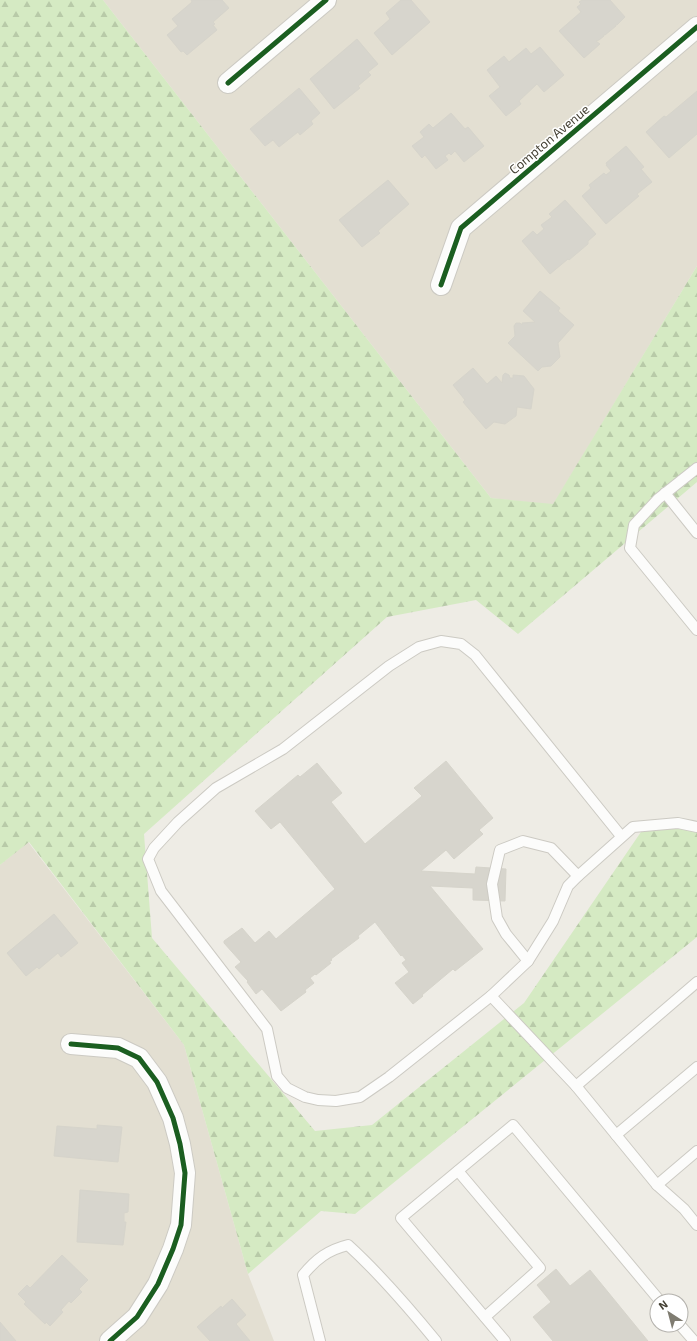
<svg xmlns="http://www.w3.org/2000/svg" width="697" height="1341" font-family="'Exo 2',sans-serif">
<defs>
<pattern id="forest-firs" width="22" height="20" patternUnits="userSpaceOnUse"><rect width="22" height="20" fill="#d5eac3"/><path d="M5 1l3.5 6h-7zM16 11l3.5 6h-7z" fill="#b8caa8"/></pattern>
</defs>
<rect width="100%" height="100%" fill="#eeece5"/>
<g fill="#e3dfd2">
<polygon points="103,0 697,0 697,266 553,505 491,498"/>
<polygon points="28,842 184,1045 248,1274 274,1341 0,1341 0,865"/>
</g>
<polygon fill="url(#forest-firs)" points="0,0 103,0 491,498 553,504 697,266 697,482 518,634 476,600 387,617 144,834 152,938 315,1131 372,1125 524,1003 643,829 697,826 697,937 355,1214 321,1211 248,1274 184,1045 29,842 0,865"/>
<g fill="#d7d5cd" stroke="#d6d4cb">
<polygon points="191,0 222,0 229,8 213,22 215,24 213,25 217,30 187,55 183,51 181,52 167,35 178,26 172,19 192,2"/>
<polygon points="401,0 411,0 430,22 392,55 374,33 390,19 386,13"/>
<polygon points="582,0 610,0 625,17 617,25 615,25 616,26 605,35 604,34 604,36 599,40 596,41 600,44 584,58 559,31 581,12 577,7 581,4 579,2"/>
<polygon points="357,39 378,64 368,72 371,75 358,86 360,88 334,109 310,79"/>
<polygon points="540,47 564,75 544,92 537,84 519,101 521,104 506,116 489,96 500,87 487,70 504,56 509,62 526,48 531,54"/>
<polygon points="299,88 320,113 311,121 313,124 300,135 298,132 279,147 273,140 265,146 250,129"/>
<polygon points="697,91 697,134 669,158 646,132 664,116 666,117"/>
<polygon points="451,113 465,129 468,127 484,146 464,162 455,151 451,155 449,153 445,156 448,160 436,169 425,155 422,158 412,146 424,137 420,132 429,124 433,128"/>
<polygon points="626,146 644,167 641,169 652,182 637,194 639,196 606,224 582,196 591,188 589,185 604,173 606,175 611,171 606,165 607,165 606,163"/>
<polygon points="388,180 409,204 378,231 380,233 362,247 339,220"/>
<polygon points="565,200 596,234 588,241 588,244 569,260 568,259 550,274 522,241 533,231 537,235 544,229 541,225 552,217 549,214"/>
<polygon points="540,291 560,308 558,311 574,325 558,343 560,357 551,366 542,367 538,371 508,343 515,336 514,326 516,323 520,323 522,325 522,323 535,322 523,311"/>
<polygon points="473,368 487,384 496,376 502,383 503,375 505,373 509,375 510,378 513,378 513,375 524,376 534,389 531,409 517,407 516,416 505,424 494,422 486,429 463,402 465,400 453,385"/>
<polygon points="446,761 493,818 479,830 483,834 454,859 446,850 421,871 475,874 476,867 506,869 505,901 473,900 473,888 430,886 483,949 455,971 453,969 422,995 423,996 413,1004 395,983 409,972 402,963 406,960 402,955 401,956 375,922 358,936 359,938 331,959 332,960 329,962 331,963 316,975 315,974 310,978 314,983 305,990 306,992 281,1011 262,989 256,994 247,982 248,981 235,967 241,962 224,943 224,941 242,928 255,943 269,931 276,939 335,889 280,822 271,829 255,811 298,775 300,777 317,763 342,793 331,802 365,844 422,796 414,788"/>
<polygon points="54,914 78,943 61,957 58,953 39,969 37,967 26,976 7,953"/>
<polygon points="97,1125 122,1127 118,1162 54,1156 57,1126 97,1129"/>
<polygon points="80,1190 129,1194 128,1212 124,1213 124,1222 126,1222 123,1245 77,1242"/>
<polygon points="62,1255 88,1280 79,1289 82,1292 71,1303 69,1301 61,1310 63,1312 50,1326 46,1322 45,1324 24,1304 26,1302 18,1294 27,1285 30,1288"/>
<polygon points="556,1269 570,1286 590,1270 648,1341 553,1341 533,1317 551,1302 537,1285"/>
<polygon points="232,1299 246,1315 236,1324 250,1341 210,1341 197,1327 221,1306 222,1308"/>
<polygon points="0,1322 16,1341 0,1341"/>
</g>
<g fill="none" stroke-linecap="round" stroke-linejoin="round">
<defs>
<g id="lane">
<polyline points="697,468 658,499 634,525 630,548 697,630"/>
<polyline points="665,493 697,533"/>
<polyline points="621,836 475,655 461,644 441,641 419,647 389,666 283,749 216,788 178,822 154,848 148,859 161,891 267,1029 277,1076 287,1088 305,1097 318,1100 336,1101 360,1097 389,1077 491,996 528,961 553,921 568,886 578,876 633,827 678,823 697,827"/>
<polyline points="528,961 506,934 497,918 492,884 500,850 523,841 551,848 578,876"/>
<polyline points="697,982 576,1086 657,1185 697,1151"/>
<polyline points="491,996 576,1086"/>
<polyline points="616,1135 697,1067"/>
<polyline points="458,1171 540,1268 485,1317"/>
<polyline points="657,1185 684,1209 697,1225"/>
<polyline points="680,1325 694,1341"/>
<path d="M 320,1341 L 303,1275 C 316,1259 328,1250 348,1245 C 380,1274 409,1308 436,1341"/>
<polyline points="505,1341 401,1218 513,1125 660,1301"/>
</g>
<g id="street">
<polyline points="228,83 326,0"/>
<polyline points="441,285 461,228 697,27"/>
<polyline points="71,1044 118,1048 139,1058 157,1082 173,1118 180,1144 185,1173 181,1225 173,1249 158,1284 137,1317 110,1341"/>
</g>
</defs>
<use href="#lane" stroke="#cccac3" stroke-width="12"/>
<use href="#street" stroke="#cccac3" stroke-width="22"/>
<use href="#lane" stroke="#fcfcfb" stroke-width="10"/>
<use href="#street" stroke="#fcfcfb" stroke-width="20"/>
<defs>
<g id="cycleway">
<polyline points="228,83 326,0"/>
<polyline points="441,285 461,228 697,27"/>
<polyline points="71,1044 118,1048 139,1058 157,1082 173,1118 180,1144 185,1173 181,1225 173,1249 158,1284 137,1317 110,1341"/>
</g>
</defs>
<use href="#cycleway" stroke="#fff" stroke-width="8"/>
<use href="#cycleway" stroke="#1b5e20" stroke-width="5"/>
</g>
<g text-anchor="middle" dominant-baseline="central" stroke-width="3" stroke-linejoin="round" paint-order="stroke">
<g font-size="13" fill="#433f32" stroke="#fff">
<text transform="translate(549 139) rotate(-40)">Compton Avenue</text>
</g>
</g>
<g transform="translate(669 1313) rotate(324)"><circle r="19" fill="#ffffff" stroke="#b4b2ad"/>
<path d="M0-3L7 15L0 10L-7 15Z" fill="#7f7c71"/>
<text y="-6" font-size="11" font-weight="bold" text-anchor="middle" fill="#433f32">N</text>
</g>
</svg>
